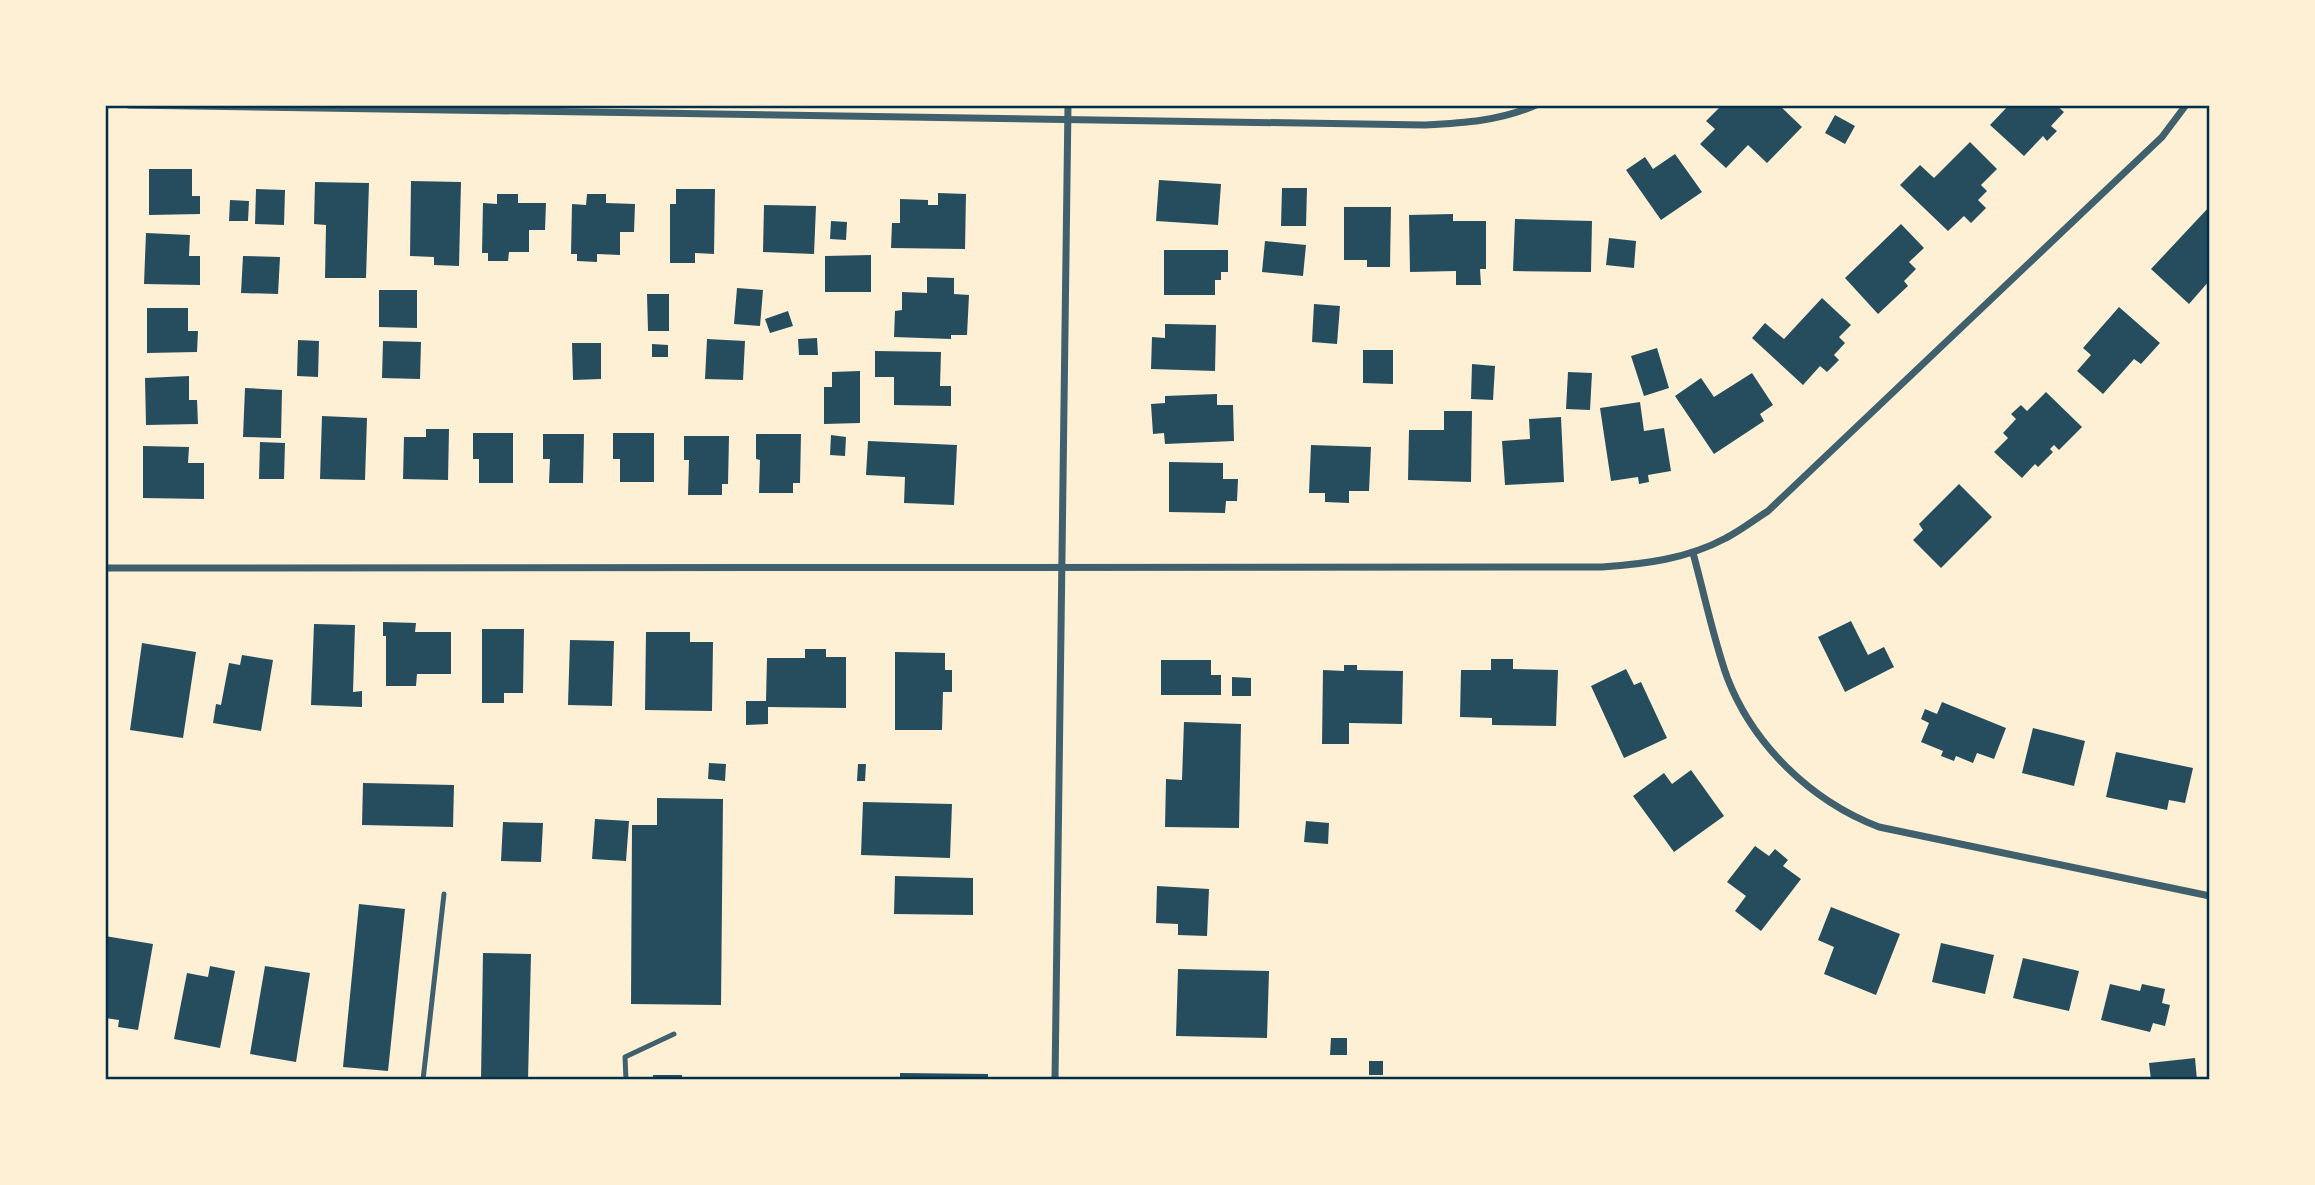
<svg xmlns="http://www.w3.org/2000/svg" width="2315" height="1185" font-family="Bitter,serif">
<rect width="100%" height="100%" fill="#fdf0d5"/>
<g fill="#264d5e">
<polygon points="1722,105 1779,105 1802,127 1767,163 1748,145 1726,168 1700,144 1715,129 1706,121"/>
<polygon points="2009,105 2056,105 2064,112 2051,126 2057,131 2047,141 2043,136 2024,156 1990,125"/>
<polygon points="1835,115 1855,126 1845,144 1825,133"/>
<polygon points="1970,142 1997,169 1981,185 1987,191 1978,200 1986,208 1971,223 1964,216 1948,231 1900,185 1920,165 1934,178"/>
<polygon points="1675,154 1702,192 1661,220 1626,170 1645,157 1653,169"/>
<polygon points="149,169 192,169 192,196 200,196 200,214 149,215"/>
<polygon points="1159,180 1221,184 1218,225 1156,221"/>
<polygon points="411,181 461,182 459,266 434,265 434,257 410,256"/>
<polygon points="315,182 369,183 366,278 325,278 326,225 314,224"/>
<polygon points="1282,188 1307,188 1306,226 1281,226"/>
<polygon points="256,189 285,190 284,225 255,224"/>
<polygon points="676,189 715,189 714,254 695,253 695,263 670,263 670,204 676,204"/>
<polygon points="938,193 966,194 965,249 891,248 892,223 900,223 900,199 928,200 928,205 938,205"/>
<polygon points="497,194 518,194 518,203 546,203 545,230 529,230 529,252 509,252 508,261 488,261 488,253 482,253 483,203 497,204"/>
<polygon points="587,194 606,194 606,203 635,204 634,232 620,232 620,255 597,254 597,262 577,261 577,254 571,254 572,204 586,205"/>
<polygon points="230,200 249,201 248,221 229,221"/>
<polygon points="764,205 816,206 814,254 763,252"/>
<polygon points="2210,206 2210,280 2189,304 2151,269"/>
<polygon points="1344,207 1391,207 1390,267 1367,267 1367,260 1344,260"/>
<polygon points="1453,214 1453,221 1486,221 1486,269 1480,269 1481,285 1456,285 1456,271 1410,272 1409,215"/>
<polygon points="1515,219 1592,221 1591,272 1513,271"/>
<polygon points="831,221 847,222 846,240 830,239"/>
<polygon points="1901,224 1924,248 1909,262 1916,269 1904,281 1908,286 1878,314 1845,278"/>
<polygon points="146,233 190,235 189,256 200,256 200,285 144,284"/>
<polygon points="1609,238 1636,241 1634,268 1606,265"/>
<polygon points="1265,241 1306,245 1303,276 1262,272"/>
<polygon points="1164,250 1228,250 1228,272 1221,272 1221,280 1215,280 1215,295 1164,295"/>
<polygon points="871,255 871,292 825,292 825,256"/>
<polygon points="243,256 280,257 278,294 241,293"/>
<polygon points="927,277 954,278 954,294 969,295 967,335 951,335 951,339 894,337 895,311 902,310 902,292 927,293"/>
<polygon points="737,288 763,290 760,326 734,324"/>
<polygon points="379,290 417,290 417,328 379,327"/>
<polygon points="647,294 669,294 669,331 648,331"/>
<polygon points="1822,298 1851,325 1839,337 1845,343 1834,355 1839,360 1827,372 1820,366 1803,385 1752,338 1765,323 1784,339"/>
<polygon points="1314,304 1340,306 1337,344 1312,342"/>
<polygon points="2119,307 2160,343 2141,364 2134,359 2103,394 2077,371 2091,355 2083,348"/>
<polygon points="147,308 188,308 188,331 198,331 197,352 147,353"/>
<polygon points="788,311 793,326 770,333 765,319"/>
<polygon points="1165,324 1216,325 1215,371 1151,369 1152,337 1165,338"/>
<polygon points="817,338 818,355 799,355 798,339"/>
<polygon points="707,339 745,341 743,380 705,379"/>
<polygon points="298,340 319,341 318,377 297,376"/>
<polygon points="383,341 421,342 420,379 382,378"/>
<polygon points="572,343 601,343 601,379 573,380"/>
<polygon points="652,344 668,345 668,357 652,357"/>
<polygon points="1657,348 1669,388 1644,396 1631,356"/>
<polygon points="1363,350 1393,350 1393,384 1363,383"/>
<polygon points="875,351 941,352 940,386 951,386 951,406 894,405 894,377 875,377"/>
<polygon points="1472,364 1495,366 1493,400 1471,399"/>
<polygon points="860,371 860,423 824,424 824,387 832,387 832,372"/>
<polygon points="1568,372 1592,373 1590,410 1566,409"/>
<polygon points="1752,373 1773,405 1760,414 1764,421 1714,454 1675,396 1701,378 1714,397"/>
<polygon points="189,376 189,400 197,400 198,424 146,425 145,378"/>
<polygon points="245,388 282,390 281,438 243,437"/>
<polygon points="2046,392 2082,427 2059,450 2054,445 2050,449 2053,452 2038,467 2035,464 2022,478 1994,452 2008,438 2003,433 2016,419 2011,414 2021,405 2027,411"/>
<polygon points="1217,394 1217,405 1233,405 1234,441 1165,444 1164,433 1153,434 1151,404 1165,403 1165,396"/>
<polygon points="1640,402 1644,431 1664,428 1671,471 1648,475 1649,482 1639,484 1638,477 1611,481 1600,408"/>
<polygon points="1444,411 1472,411 1471,482 1408,480 1409,430 1444,430"/>
<polygon points="322,416 367,418 365,480 320,479"/>
<polygon points="1561,417 1564,482 1505,485 1502,441 1530,439 1529,419"/>
<polygon points="426,429 449,429 448,480 403,479 404,437 426,437"/>
<polygon points="473,433 513,433 513,483 479,483 479,459 473,459"/>
<polygon points="613,433 654,433 654,482 620,482 620,459 613,459"/>
<polygon points="543,434 584,434 583,483 549,483 550,459 543,459"/>
<polygon points="756,434 801,434 800,483 793,483 793,493 759,493 760,460 756,459"/>
<polygon points="831,435 846,437 845,456 830,455"/>
<polygon points="684,436 729,436 728,484 722,484 722,495 688,495 689,460 684,460"/>
<polygon points="868,441 957,445 954,505 904,503 905,477 866,475"/>
<polygon points="260,442 285,443 284,479 259,479"/>
<polygon points="1311,445 1371,447 1369,491 1349,491 1349,503 1325,502 1325,493 1309,493"/>
<polygon points="143,446 189,447 188,463 204,463 204,499 143,498"/>
<polygon points="1169,462 1223,463 1223,479 1238,479 1237,501 1226,501 1225,513 1169,512"/>
<polygon points="1959,484 1992,517 1941,568 1913,540 1923,530 1919,524"/>
<polygon points="1851,621 1868,655 1884,647 1894,667 1845,692 1818,637"/>
<polygon points="383,622 416,623 415,632 451,632 451,674 417,674 416,686 386,686 386,636 383,636"/>
<polygon points="314,624 355,625 353,692 362,691 362,707 311,705"/>
<polygon points="482,629 524,629 523,693 504,693 504,703 482,703"/>
<polygon points="646,632 690,632 690,642 713,642 712,711 645,710"/>
<polygon points="570,640 614,641 612,706 568,705"/>
<polygon points="142,643 196,652 183,738 130,730"/>
<polygon points="805,649 826,649 826,657 846,657 846,708 768,707 768,724 746,725 746,701 766,701 767,658 805,658"/>
<polygon points="895,652 945,653 945,670 952,670 952,692 943,692 942,730 895,730"/>
<polygon points="242,655 273,660 261,731 213,723 216,704 221,705 229,663 240,665"/>
<polygon points="1491,659 1513,659 1513,669 1558,670 1556,726 1492,725 1492,718 1460,717 1461,670 1491,670"/>
<polygon points="1161,660 1211,660 1211,675 1221,675 1221,695 1161,695"/>
<polygon points="1344,665 1357,665 1357,670 1403,671 1402,724 1349,723 1349,744 1322,744 1323,670 1344,671"/>
<polygon points="1626,669 1634,685 1641,682 1667,738 1624,758 1591,686"/>
<polygon points="1232,677 1251,678 1251,696 1232,696"/>
<polygon points="1942,702 2006,728 1994,759 1977,753 1973,763 1956,756 1954,761 1941,756 1943,751 1921,742 1929,723 1921,719 1925,709 1937,714"/>
<polygon points="1184,722 1241,724 1239,828 1165,827 1166,779 1182,780"/>
<polygon points="2033,728 2085,741 2074,786 2022,773"/>
<polygon points="2116,752 2193,768 2185,803 2169,800 2167,810 2106,797"/>
<polygon points="709,763 726,764 725,781 708,779"/>
<polygon points="858,764 866,764 865,781 857,781"/>
<polygon points="1691,770 1724,816 1674,852 1633,796 1664,773 1672,784"/>
<polygon points="363,783 454,785 453,827 362,825"/>
<polygon points="657,798 723,799 721,1005 631,1004 632,825 657,825"/>
<polygon points="863,802 952,804 950,858 861,855"/>
<polygon points="595,819 629,821 626,861 592,859"/>
<polygon points="1306,821 1329,823 1328,844 1304,842"/>
<polygon points="503,822 543,823 541,862 501,861"/>
<polygon points="1755,846 1769,856 1775,849 1788,860 1783,866 1801,879 1761,931 1735,911 1746,896 1727,882"/>
<polygon points="895,876 973,878 973,915 894,914"/>
<polygon points="1157,886 1209,889 1207,936 1178,935 1178,924 1156,923"/>
<polygon points="359,904 405,909 388,1071 343,1067"/>
<polygon points="1831,907 1900,934 1876,995 1824,974 1834,947 1818,940"/>
<polygon points="105,936 153,944 138,1030 118,1027 119,1020 105,1018"/>
<polygon points="1941,943 1994,955 1985,994 1932,982"/>
<polygon points="483,953 531,954 528,1080 481,1080"/>
<polygon points="2023,958 2079,971 2069,1011 2013,998"/>
<polygon points="210,966 235,971 220,1048 174,1039 187,973 208,977"/>
<polygon points="265,966 310,973 296,1062 250,1054"/>
<polygon points="1178,969 1269,971 1267,1038 1176,1036"/>
<polygon points="2110,984 2140,991 2142,984 2165,989 2162,1003 2170,1005 2165,1026 2153,1023 2150,1032 2101,1020"/>
<polygon points="1331,1038 1347,1038 1347,1055 1330,1055"/>
<polygon points="2195,1058 2197,1080 2151,1080 2149,1063"/>
<rect x="1369" y="1061" width="14" height="14"/>
<polygon points="900,1073 988,1074 988,1080 900,1080"/>
<rect x="653" y="1075" width="29" height="5"/>
</g>
<g fill="none" stroke-linecap="round" stroke-linejoin="round">
<g stroke="#3f606c" stroke-width="5">
<polyline points="423,1080 444,894"/>
<polyline points="626,1080 625,1057 674,1034"/>
</g>
<g stroke="#3f606c" stroke-width="7">
<path d="M 129,105 L 1425,125 C 1463,123 1500,121 1536,105"/>
<path d="M 1693,553 C 1704,593 1713,637 1727,677 C 1753,745 1811,801 1879,827 L 2210,896"/>
<path d="M 105,568 L 1602,567 C 1645,564 1687,559 1726,538 C 1740,531 1754,520 1768,511 L 2162,137 L 2186,105"/>
<polyline points="1055,1080 1068,105"/>
</g>
</g>
<rect width="2315" height="1185" fill="none" stroke="#fdf0d5" stroke-width="214"/>
<rect x="107" y="107" width="2101" height="971" fill="none" stroke="#003049" stroke-width="2.5"/>
</svg>
